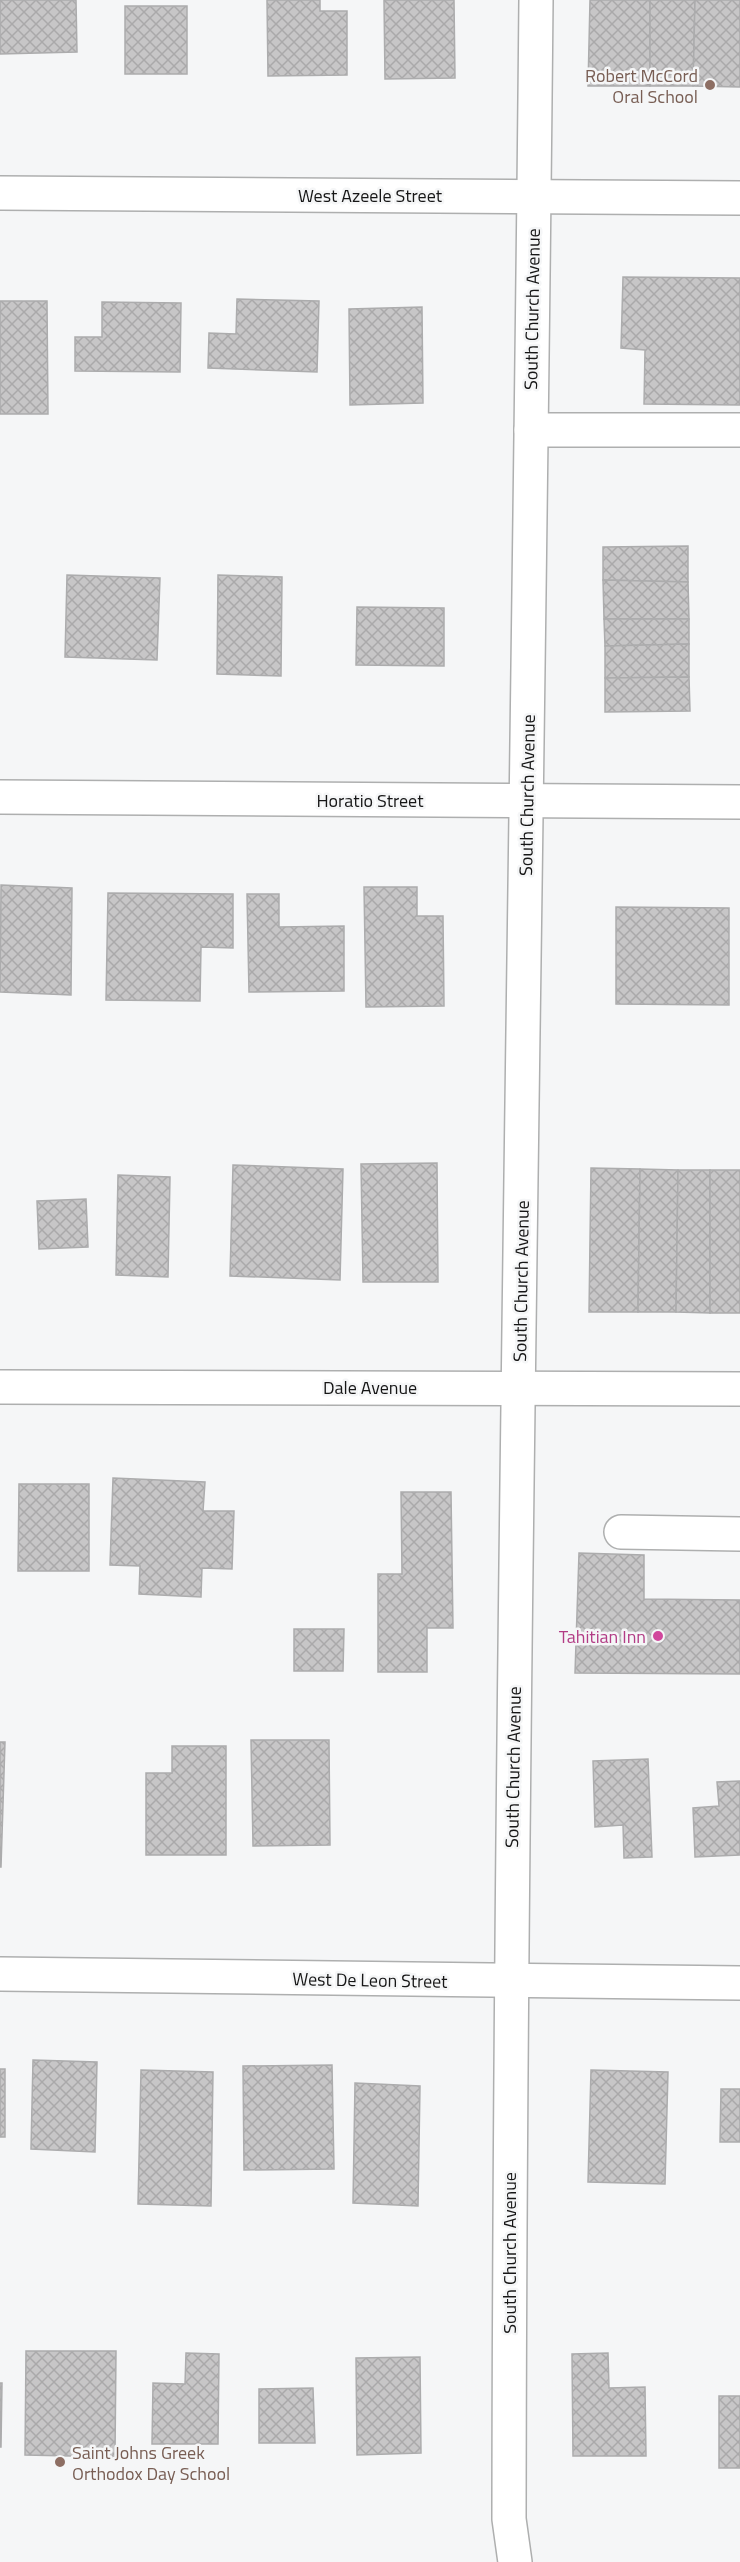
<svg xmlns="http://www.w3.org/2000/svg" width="740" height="2562" font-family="'Titillium Web',sans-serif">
<defs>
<pattern id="building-cross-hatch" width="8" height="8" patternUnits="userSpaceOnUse" patternTransform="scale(1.5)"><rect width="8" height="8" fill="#c7c6c7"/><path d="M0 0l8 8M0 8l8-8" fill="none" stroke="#aaa9aa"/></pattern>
</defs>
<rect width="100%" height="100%" fill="#f5f6f7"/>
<g fill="url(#building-cross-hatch)" stroke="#acacad" stroke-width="1.5">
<polygon points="0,0 76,0 77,52 0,54"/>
<polygon points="267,0 320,0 320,11 347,11 347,75 268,76"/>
<polygon points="384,0 454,0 455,78 385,79"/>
<polygon points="590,0 650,0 650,86 588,86"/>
<polygon points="650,0 695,0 693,86 650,86"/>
<polygon points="695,0 740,0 740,87 693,86"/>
<rect x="125" y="6" width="62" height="68"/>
<polygon points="623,277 740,278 740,405 644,404 645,350 621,348"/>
<polygon points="237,299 319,301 317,372 208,368 209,333 236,334"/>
<polygon points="0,301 47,301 48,414 0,414"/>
<polygon points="102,302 181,303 180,372 75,371 75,337 102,337"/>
<polygon points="422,307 423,403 350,405 349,309"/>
<polygon points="688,546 688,582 603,580 603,547"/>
<polygon points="67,575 160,578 157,660 65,657"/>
<polygon points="218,575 282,577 281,676 217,674"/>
<polygon points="603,580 688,582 689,619 604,619"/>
<polygon points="357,607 444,608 444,666 356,665"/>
<polygon points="604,619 689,619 689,644 605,646"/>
<polygon points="689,644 689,677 605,678 605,646"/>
<polygon points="689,677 690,711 605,712 605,678"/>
<polygon points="1,885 72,888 71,995 0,992"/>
<polygon points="364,887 417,887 417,916 443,916 444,1006 366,1007"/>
<polygon points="108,893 233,894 233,948 201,947 200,1001 106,1000"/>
<polygon points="247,894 279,894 279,927 344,926 344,991 249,992"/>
<polygon points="616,907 729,908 729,1005 616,1004"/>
<polygon points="437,1163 438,1282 363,1282 361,1164"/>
<polygon points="233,1165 343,1169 340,1280 230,1276"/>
<polygon points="591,1168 640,1169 638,1312 589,1312"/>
<polygon points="640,1169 678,1170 676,1312 638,1312"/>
<polygon points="678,1170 710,1170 710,1313 676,1312"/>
<rect x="710" y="1170" width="30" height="143"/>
<polygon points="118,1175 170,1177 168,1277 116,1275"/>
<polygon points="86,1199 88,1247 39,1249 37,1201"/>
<polygon points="113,1478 205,1482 203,1511 234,1511 232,1569 202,1568 201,1597 139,1594 140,1566 110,1565"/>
<polygon points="19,1484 89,1484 89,1571 18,1571"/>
<polygon points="401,1492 451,1492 453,1628 427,1628 427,1672 378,1672 378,1574 402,1574"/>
<polygon points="579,1553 644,1555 644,1599 740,1600 740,1674 575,1673"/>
<polygon points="294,1629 344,1629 343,1671 294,1671"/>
<polygon points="251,1740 329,1740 330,1845 253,1846"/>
<polygon points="0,1742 5,1742 1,1867 0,1867"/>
<polygon points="172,1746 226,1746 226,1855 146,1855 146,1773 172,1773"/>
<polygon points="648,1759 652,1857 624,1858 623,1825 595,1827 593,1761"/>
<polygon points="740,1781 740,1855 695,1857 693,1808 719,1806 717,1782"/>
<polygon points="33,2060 97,2062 95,2152 31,2149"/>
<polygon points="332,2065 334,2169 244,2170 243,2066"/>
<rect x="0" y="2069" width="5" height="68"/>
<polygon points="141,2070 213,2072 211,2206 138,2204"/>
<polygon points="591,2070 668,2072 665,2184 588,2182"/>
<polygon points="355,2083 420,2086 418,2206 353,2203"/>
<polygon points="721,2089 740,2089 740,2142 720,2142"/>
<polygon points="26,2351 116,2351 115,2457 25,2455"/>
<polygon points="186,2353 219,2354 218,2444 152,2444 153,2383 185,2384"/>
<polygon points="608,2353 609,2388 645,2387 646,2456 573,2456 572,2354"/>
<polygon points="420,2357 421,2453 357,2455 356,2358"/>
<polygon points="0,2383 2,2383 1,2447 0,2447"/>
<polygon points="313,2388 315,2443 259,2443 259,2389"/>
<rect x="719" y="2396" width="21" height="72"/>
</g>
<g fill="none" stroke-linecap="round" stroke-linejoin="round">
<defs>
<g id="minor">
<polyline points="0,193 740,198"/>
<polyline points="531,430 740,430"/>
<polyline points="0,797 740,802"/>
<polyline points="0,1387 740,1389"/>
<polyline points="621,1532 740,1534"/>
<polyline points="0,1974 740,1983"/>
<path d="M 515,2562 L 509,2519 C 510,1679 528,840 536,0"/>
</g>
</defs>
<use href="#minor" stroke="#aeafaf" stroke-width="36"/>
<use href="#minor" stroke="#fff" stroke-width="33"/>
</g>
<g fill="#8d6e63" stroke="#f5f6f7" stroke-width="2">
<circle cx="710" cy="85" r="6"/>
<circle cx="60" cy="2462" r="6"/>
</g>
<circle fill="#d1479c" stroke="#f5f6f7" stroke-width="2" cx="658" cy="1636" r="6"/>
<g text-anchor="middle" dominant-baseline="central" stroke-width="5" stroke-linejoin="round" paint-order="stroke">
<g font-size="18" fill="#785e54" stroke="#f5f6f7" text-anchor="end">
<text x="698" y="75">Robert McCord<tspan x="698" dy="21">Oral School</tspan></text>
<text x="72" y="2452" text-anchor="start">Saint Johns Greek<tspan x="72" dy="21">Orthodox Day School</tspan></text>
</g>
<g font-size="18" fill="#161616" stroke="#f5f6f7">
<text x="370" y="195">West Azeele Street</text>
<text transform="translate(532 309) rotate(-89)">South Church Avenue</text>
<text transform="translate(527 795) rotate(-89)">South Church Avenue</text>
<text x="370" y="800">Horatio Street</text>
<text transform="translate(521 1281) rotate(-89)">South Church Avenue</text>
<text x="370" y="1387">Dale Avenue</text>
<text transform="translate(513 1767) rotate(-89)">South Church Avenue</text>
<text transform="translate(370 1980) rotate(1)">West De Leon Street</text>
<text transform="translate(509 2253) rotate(-90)">South Church Avenue</text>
</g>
<g font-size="18" fill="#b23c85" stroke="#f5f6f7" text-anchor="end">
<text x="646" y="1636">Tahitian Inn</text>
</g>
</g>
</svg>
